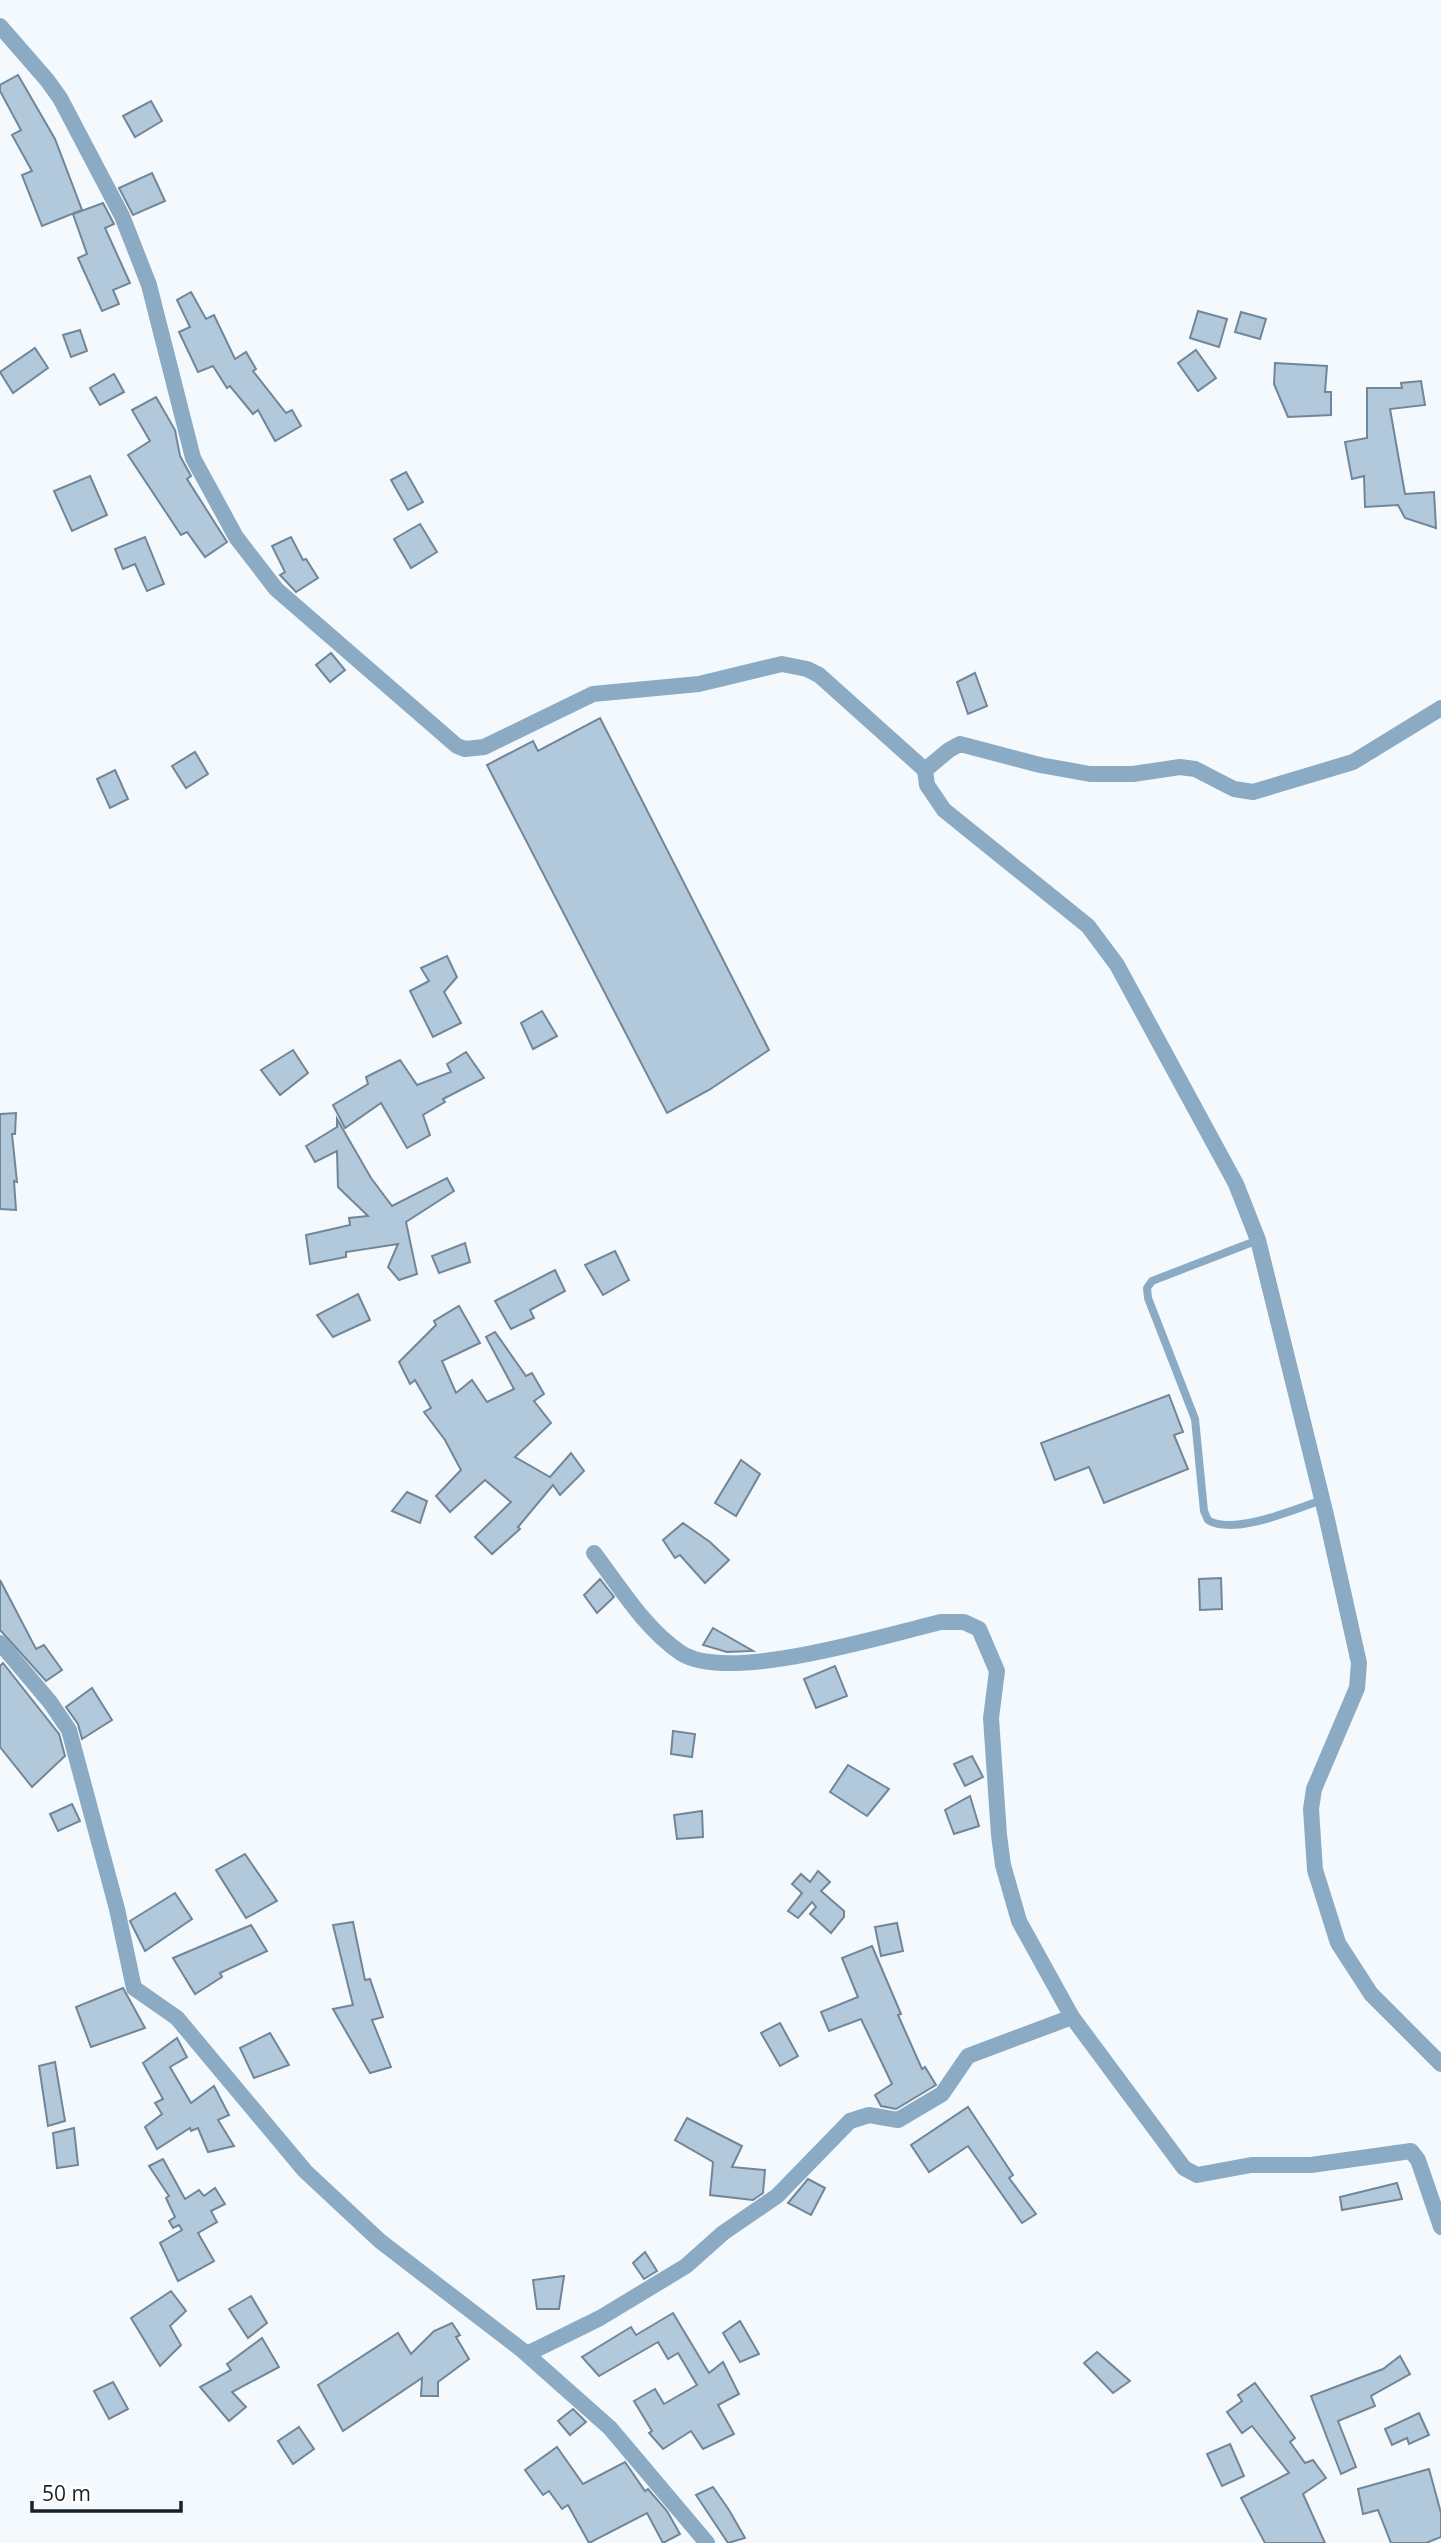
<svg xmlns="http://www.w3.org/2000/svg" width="1441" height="2543" font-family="'Open Sans',sans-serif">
<rect width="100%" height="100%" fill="#f4f9fd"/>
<g fill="#b2c9dc" stroke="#718698" stroke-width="2">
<polygon points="18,75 55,139 82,210 42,226 22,175 32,171 12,135 21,130 0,91 0,85"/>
<polygon points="151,101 162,121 135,137 123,116"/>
<polygon points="152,173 165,201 133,215 119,188"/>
<polygon points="103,203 114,224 105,228 130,283 113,290 119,304 102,311 78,258 87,254 73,214"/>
<polygon points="191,292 206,319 214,315 235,359 246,352 256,369 253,371 286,413 292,410 301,426 275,441 258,410 253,414 230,386 227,388 213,366 198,372 179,332 190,327 177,300"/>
<polygon points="1198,311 1227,319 1219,347 1190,338"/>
<polygon points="1241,312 1266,319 1260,339 1235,332"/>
<polygon points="80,330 87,351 71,357 63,335"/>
<polygon points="35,348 48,368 13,393 0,372"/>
<polygon points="1196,350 1216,378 1198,391 1178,363"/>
<polygon points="1275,363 1327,366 1325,392 1331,392 1331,415 1288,417 1274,384"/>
<polygon points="114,374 124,392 100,405 90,388"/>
<polygon points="1421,381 1425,405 1390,409 1405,494 1434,492 1436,528 1405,518 1398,505 1365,507 1364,476 1352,479 1345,442 1367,438 1367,388 1402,388 1401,383"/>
<polygon points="156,397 175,430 180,456 191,476 187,479 227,542 205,557 187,532 181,535 128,455 150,441 132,410"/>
<polygon points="406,472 423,502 408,510 391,480"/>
<polygon points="90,476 107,515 72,531 54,491"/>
<polygon points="420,524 437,552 411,568 394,539"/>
<polygon points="145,537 164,584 147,591 135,564 123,569 115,549"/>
<polygon points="291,537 303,560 306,559 318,578 296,592 280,575 285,572 272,546"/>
<polygon points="331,653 345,670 330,682 316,665"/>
<polygon points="975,673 987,706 968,714 957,682"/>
<polygon points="600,718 769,1050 709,1090 667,1113 487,765 533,741 538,751"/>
<polygon points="195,752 208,774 186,788 172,766"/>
<polygon points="115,770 128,799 110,808 97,779"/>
<polygon points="447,956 457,977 444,992 461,1023 433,1037 410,991 429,981 421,968"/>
<polygon points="542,1011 557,1036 533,1049 521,1023"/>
<polygon points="293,1050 308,1073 280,1095 261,1070"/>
<polygon points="466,1052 484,1078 443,1099 445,1102 423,1115 430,1135 407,1148 381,1103 345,1128 333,1105 368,1084 366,1077 400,1060 417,1085 451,1072 447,1064"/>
<polygon points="16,1113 15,1134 12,1134 17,1182 14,1181 16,1210 0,1209 0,1114"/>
<polygon points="337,1119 371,1178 392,1206 447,1178 454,1191 406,1222 417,1274 399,1280 388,1267 398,1244 346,1252 346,1257 310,1264 306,1235 350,1225 349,1218 368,1216 338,1187 337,1151 315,1162 306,1146 337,1127"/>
<polygon points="465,1243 470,1262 439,1273 432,1256"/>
<polygon points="615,1251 629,1280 603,1295 585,1265"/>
<polygon points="555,1270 565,1291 530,1310 534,1318 511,1329 495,1301"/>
<polygon points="358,1294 370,1320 333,1337 317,1315"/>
<polygon points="459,1306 480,1343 442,1361 456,1393 472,1380 487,1402 514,1389 486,1337 495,1332 526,1376 532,1373 544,1394 534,1401 551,1423 515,1457 550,1477 571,1453 584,1471 560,1495 553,1485 518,1527 520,1529 492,1554 475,1537 511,1502 485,1480 450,1512 436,1496 461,1470 445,1440 424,1412 431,1408 415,1380 410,1384 399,1362 436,1325 434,1321"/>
<polygon points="1169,1395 1183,1432 1174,1435 1188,1469 1104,1503 1089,1467 1055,1480 1041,1443"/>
<polygon points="741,1460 760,1474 736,1516 715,1503"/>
<polygon points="407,1492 427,1501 420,1523 392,1511"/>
<polygon points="683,1523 710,1542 729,1560 705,1583 680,1555 675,1558 663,1540"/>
<polygon points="1221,1578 1222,1609 1200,1610 1199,1579"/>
<polygon points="600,1579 614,1597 597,1613 584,1595"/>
<polygon points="0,1580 36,1649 44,1645 62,1670 46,1681 0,1630"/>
<polygon points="713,1628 753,1651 727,1652 703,1645"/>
<polygon points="3,1663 59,1734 65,1756 32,1787 0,1747 0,1666"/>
<polygon points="835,1666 847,1696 816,1708 804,1679"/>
<polygon points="92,1688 112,1720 82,1739 78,1724 66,1707"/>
<polygon points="673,1731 695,1734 692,1757 671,1754"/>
<polygon points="972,1756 983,1777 965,1786 954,1764"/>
<polygon points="848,1765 889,1789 867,1816 830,1792"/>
<polygon points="970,1796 979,1826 954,1834 945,1810"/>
<polygon points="72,1804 80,1821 58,1831 50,1814"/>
<polygon points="702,1811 703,1837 677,1839 674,1815"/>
<polygon points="245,1854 277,1901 246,1918 216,1870"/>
<polygon points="818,1871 830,1882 821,1891 844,1911 844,1917 831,1933 810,1914 816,1907 812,1902 798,1918 788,1911 802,1893 792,1884 801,1874 810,1882"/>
<polygon points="175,1893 192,1919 145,1951 130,1921"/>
<polygon points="353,1922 365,1980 370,1979 383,2017 372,2020 391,2067 370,2073 333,2009 353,2005 333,1925"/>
<polygon points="897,1923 903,1951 881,1956 875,1927"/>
<polygon points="251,1925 267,1951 220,1973 222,1977 195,1994 173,1958"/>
<polygon points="872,1946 901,2014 898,2015 922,2069 925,2067 936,2085 896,2109 881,2106 875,2095 892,2084 861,2019 829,2031 821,2012 858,1997 842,1958"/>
<polygon points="123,1988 145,2028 91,2047 76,2007"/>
<polygon points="780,2023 798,2056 780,2066 761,2033"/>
<polygon points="270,2033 289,2065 254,2078 240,2048"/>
<polygon points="177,2038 187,2057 170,2067 191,2103 214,2086 229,2115 218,2120 234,2146 208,2152 198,2128 191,2131 190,2128 157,2149 145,2127 162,2114 155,2103 163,2099 143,2063"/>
<polygon points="55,2062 65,2121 48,2126 39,2066"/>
<polygon points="968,2107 1013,2175 1009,2178 1036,2214 1022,2223 968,2146 929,2172 911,2145"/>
<polygon points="687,2118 742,2146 732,2167 765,2170 763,2193 753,2200 710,2195 713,2162 675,2140"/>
<polygon points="74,2128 78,2165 57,2168 53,2133"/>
<polygon points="163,2159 185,2199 199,2190 204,2196 215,2188 225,2204 211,2211 217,2222 198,2233 214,2261 178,2281 160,2243 182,2230 179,2225 173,2228 169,2221 175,2217 166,2198 169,2196 149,2166"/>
<polygon points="808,2179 825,2188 811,2215 788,2203"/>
<polygon points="1397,2183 1402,2199 1342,2210 1340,2197"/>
<polygon points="645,2252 657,2271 644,2279 633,2263"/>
<polygon points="564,2276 559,2309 537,2309 533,2280"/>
<polygon points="171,2291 186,2311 170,2326 181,2345 160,2366 131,2318"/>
<polygon points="251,2296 267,2323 248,2338 229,2309"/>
<polygon points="673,2313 709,2373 723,2362 739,2394 718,2405 734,2434 703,2449 691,2431 663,2449 649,2433 652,2431 634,2401 655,2389 664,2404 697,2385 678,2353 668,2359 658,2342 599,2376 582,2357 631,2327 636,2335"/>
<polygon points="740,2321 759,2354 740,2362 723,2333"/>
<polygon points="452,2323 460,2335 456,2337 469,2359 438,2382 438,2396 421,2396 422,2378 343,2431 318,2385 398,2333 411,2354 434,2331"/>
<polygon points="262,2338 279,2367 232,2392 246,2407 229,2421 200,2387 231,2370 227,2364"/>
<polygon points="1097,2352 1130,2381 1113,2393 1084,2363"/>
<polygon points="1400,2356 1410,2374 1371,2396 1375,2406 1338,2421 1356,2467 1341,2474 1311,2396 1383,2369"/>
<polygon points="113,2382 128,2409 109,2419 94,2391"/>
<polygon points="1255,2383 1295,2438 1290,2442 1305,2463 1313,2460 1326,2478 1303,2494 1325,2543 1265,2543 1241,2498 1289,2473 1252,2426 1242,2433 1227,2412 1242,2401 1238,2395"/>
<polygon points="573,2409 586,2422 570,2435 558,2421"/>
<polygon points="1419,2413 1429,2435 1409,2444 1407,2438 1392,2445 1385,2429"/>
<polygon points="299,2427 314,2449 293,2464 278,2441"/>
<polygon points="1230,2444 1244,2476 1222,2486 1207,2454"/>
<polygon points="557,2447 583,2484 625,2462 645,2491 648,2489 667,2511 680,2534 663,2543 647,2513 589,2543 568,2505 562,2509 549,2491 543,2495 525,2470"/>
<polygon points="1429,2469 1441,2513 1441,2537 1426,2543 1391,2543 1378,2510 1363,2514 1358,2489"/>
<polygon points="713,2487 729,2510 745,2538 728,2543 696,2495"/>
</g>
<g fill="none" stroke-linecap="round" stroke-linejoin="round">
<path stroke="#8babc5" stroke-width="8" d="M 1258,1240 L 1152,1281 L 1147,1288 L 1148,1298 L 1195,1419 L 1204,1511 L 1208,1520 C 1233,1536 1296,1509 1322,1500"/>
<g stroke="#8babc5" stroke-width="16">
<polyline points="0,26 47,80 60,98 122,216 149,285 193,458 236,537 276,589 457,746 465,749 484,747 593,694 699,684 782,664 807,669 819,675 925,770"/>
<polyline points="1441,708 1353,762 1253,792 1234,789 1195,769 1180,767 1133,774 1090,774 1040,765 960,744 949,750 925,770 927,785 944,810 1088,926 1117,965 1236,1184 1258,1240 1326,1515 1359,1663 1357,1688 1314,1789 1311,1809 1315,1870 1338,1943 1371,1994 1441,2064"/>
<path d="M 594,1553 C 620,1587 645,1629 681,1653 C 729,1684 886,1635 941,1622 L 964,1622 L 979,1629 L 997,1671 L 991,1718 L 999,1835 L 1003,1865 L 1019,1921 L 1072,2017 L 1184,2168 L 1197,2175 L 1251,2165 L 1311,2165 L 1411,2151 L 1418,2160 L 1441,2227"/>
<polyline points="0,1643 50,1702 69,1730 117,1909 134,1988 177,2018 305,2171 380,2241 522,2350 610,2428 707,2543"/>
<polyline points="527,2354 600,2318 686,2266 723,2233 777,2196 850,2121 869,2115 898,2120 942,2094 968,2056 1072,2017"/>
</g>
</g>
<path d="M32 2501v10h149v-10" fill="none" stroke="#192128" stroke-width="3.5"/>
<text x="42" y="2501" font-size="21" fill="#192128" stroke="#ffffff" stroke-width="5" paint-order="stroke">50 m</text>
</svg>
